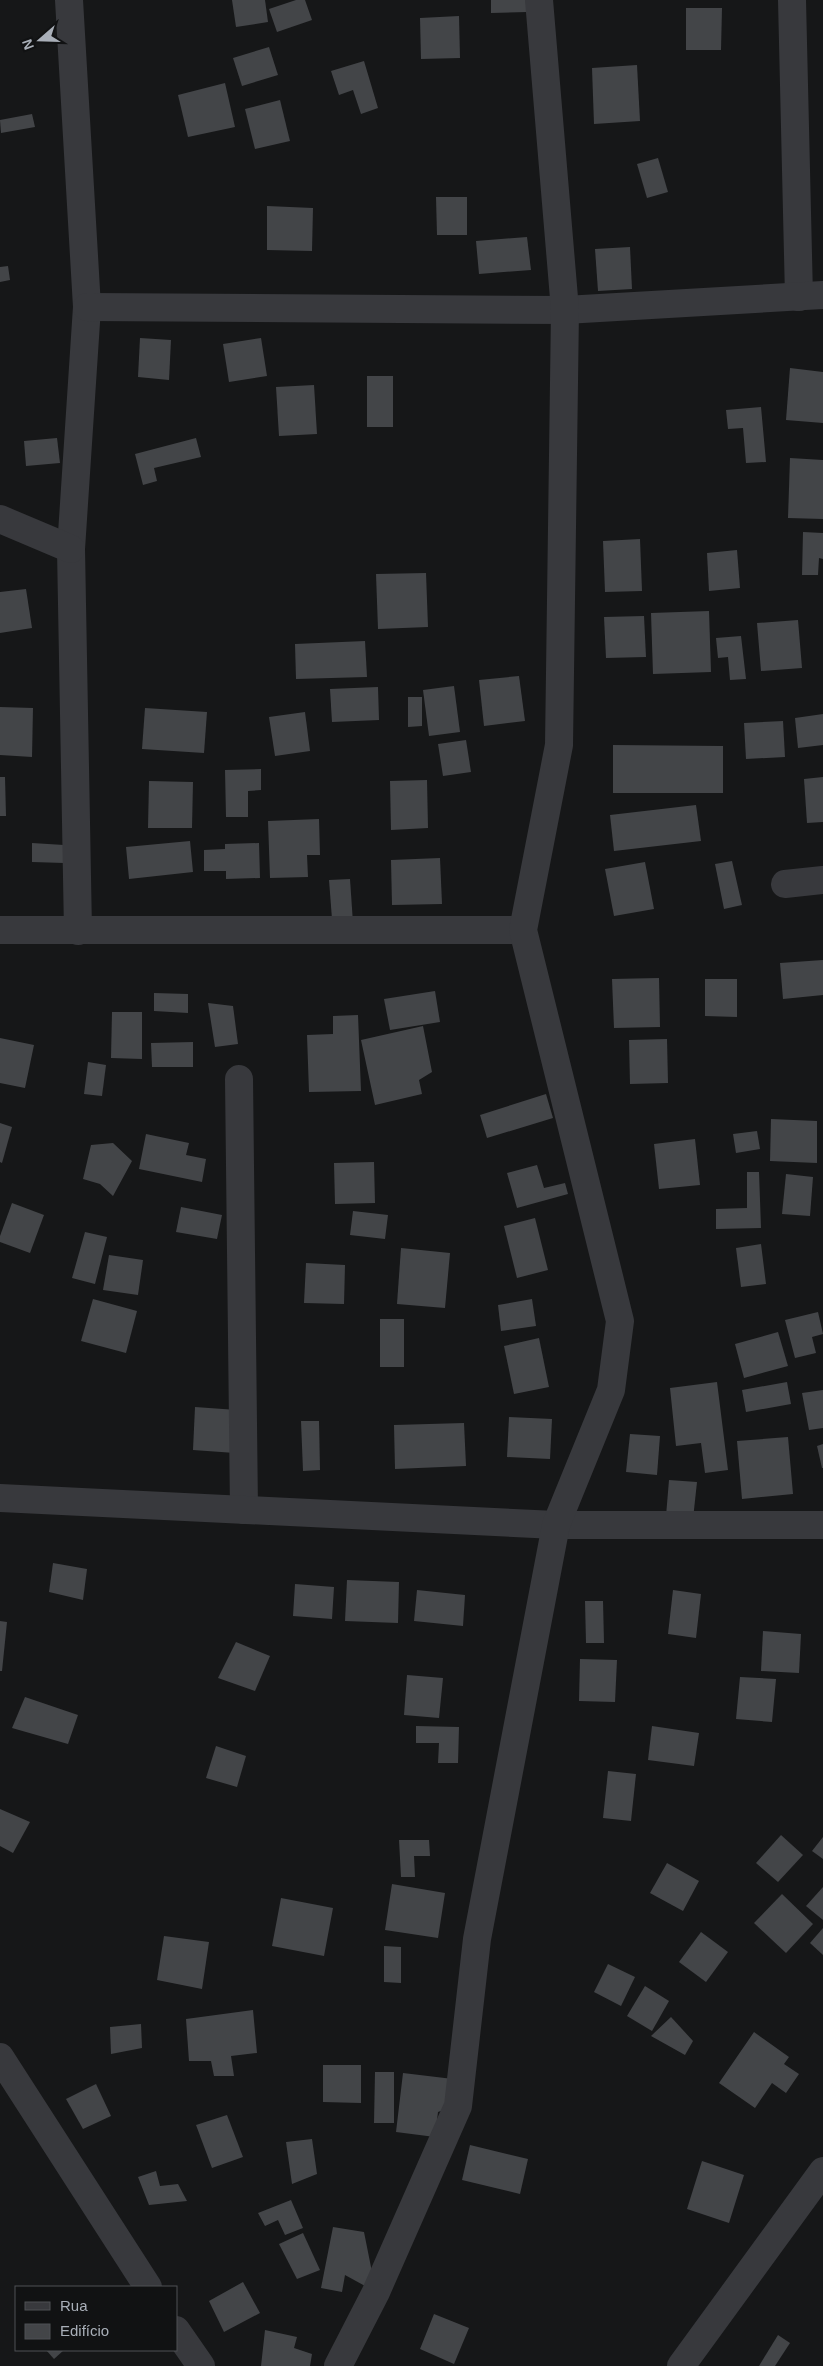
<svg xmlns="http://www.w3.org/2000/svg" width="823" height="2366" font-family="Helvetica,sans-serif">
<rect width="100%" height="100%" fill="#161718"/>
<g fill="#434548">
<polygon points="232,0 265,0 268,22 236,27"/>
<polygon points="296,0 305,0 312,20 277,32 269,9"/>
<polygon points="491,0 526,0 527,12 491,13"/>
<polygon points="686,8 722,8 721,50 686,50"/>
<polygon points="459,16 460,58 421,59 420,18"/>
<polygon points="269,47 278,75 242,86 233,58"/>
<polygon points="364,61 378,108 361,114 353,90 339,95 331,71"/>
<polygon points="637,65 640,121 594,124 592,68"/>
<polygon points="225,83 235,127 188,137 178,95"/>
<polygon points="280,100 290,141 255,149 245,109"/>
<polygon points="32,114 35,127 1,133 0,120"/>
<polygon points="658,158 668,192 647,198 637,164"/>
<polygon points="436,197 467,197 467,235 437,235"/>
<polygon points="267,206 313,208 312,251 267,250"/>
<polygon points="527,237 531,270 479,274 476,241"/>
<polygon points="630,247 632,289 598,291 595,249"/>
<polygon points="8,266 10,280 0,282 0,267"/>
<polygon points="140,338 171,340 169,380 138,377"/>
<polygon points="261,338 267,376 229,382 223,344"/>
<polygon points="790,368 823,372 823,423 786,420"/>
<rect x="367" y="376" width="26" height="51"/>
<polygon points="314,385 317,434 279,436 276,387"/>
<polygon points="761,407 766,462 746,463 743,428 728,429 726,410"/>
<polygon points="57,438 60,463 26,466 24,441"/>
<polygon points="196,438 201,457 154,468 157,481 143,485 135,454"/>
<polygon points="790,458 823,460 823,519 788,518"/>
<polygon points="803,532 823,533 823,559 819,558 818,575 802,575"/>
<polygon points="640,539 642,591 605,592 603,541"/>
<polygon points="737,550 740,588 709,591 707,553"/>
<polygon points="426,573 428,627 378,629 376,574"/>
<polygon points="26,589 32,628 0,633 0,592"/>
<polygon points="709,611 711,672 653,674 651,613"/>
<polygon points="644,616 646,657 606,658 604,617"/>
<polygon points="798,620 802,668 761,671 757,623"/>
<polygon points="741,636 746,679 730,680 728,657 718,658 716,638"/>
<polygon points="365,641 367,677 296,679 295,644"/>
<polygon points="519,676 525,721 484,726 479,680"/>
<polygon points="454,686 460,732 429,736 423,690"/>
<polygon points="378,687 379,720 332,722 330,689"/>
<polygon points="408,697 422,697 422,726 408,727"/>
<polygon points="0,707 33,708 32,757 0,755"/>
<polygon points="145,708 207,712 204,753 142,749"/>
<polygon points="305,712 310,751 275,756 269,717"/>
<polygon points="823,714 823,745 798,748 795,718"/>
<polygon points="783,721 785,757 746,759 744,723"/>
<polygon points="466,740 471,772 443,776 438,744"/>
<polygon points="613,745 723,746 723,793 613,793"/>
<polygon points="261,769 261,790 248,791 248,817 226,817 225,770"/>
<polygon points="0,777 5,777 6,816 0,816"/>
<polygon points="823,777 823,822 807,823 804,779"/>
<polygon points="427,780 428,828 391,830 390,781"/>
<polygon points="149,781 193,782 192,828 148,828"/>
<polygon points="696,805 701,841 614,851 610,815"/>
<polygon points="319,819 320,855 307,855 308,877 270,878 268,821"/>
<polygon points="190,841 193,872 129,879 126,847"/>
<polygon points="32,843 64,845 64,863 32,862"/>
<polygon points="259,843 260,878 226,879 226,871 204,871 204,850 225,849 225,844"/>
<polygon points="440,858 442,904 392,905 391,860"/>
<polygon points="732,861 742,905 724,909 715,864"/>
<polygon points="645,862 654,909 614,916 605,869"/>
<polygon points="350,879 353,923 332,919 329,880"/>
<polygon points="823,960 823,995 783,999 780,963"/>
<polygon points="659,978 660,1027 614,1028 612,979"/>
<polygon points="705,979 737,979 737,1017 705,1016"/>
<polygon points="435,991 440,1022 390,1030 384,999"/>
<polygon points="154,993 188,994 188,1013 154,1011"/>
<polygon points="208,1003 233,1006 238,1044 215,1047"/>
<polygon points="112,1012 142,1012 142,1059 111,1058"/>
<polygon points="358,1015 361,1091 309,1092 307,1035 333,1034 333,1016"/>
<polygon points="423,1026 432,1072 419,1080 422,1094 375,1105 361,1040"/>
<polygon points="0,1038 34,1045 25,1088 0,1083"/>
<polygon points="667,1039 668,1083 630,1084 629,1040"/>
<polygon points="193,1042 193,1067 152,1067 151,1043"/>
<polygon points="88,1062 106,1065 102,1096 84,1094"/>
<polygon points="546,1094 553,1118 487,1138 480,1115"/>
<polygon points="771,1119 817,1121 817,1163 770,1161"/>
<polygon points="0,1123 12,1127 2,1163 0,1162"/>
<polygon points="757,1131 760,1149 736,1153 733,1134"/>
<polygon points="146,1134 189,1143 186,1155 206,1159 202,1182 139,1169"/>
<polygon points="695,1139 700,1185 659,1189 654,1144"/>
<polygon points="113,1143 132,1161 113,1196 100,1184 83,1179 91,1145"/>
<polygon points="374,1162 375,1203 335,1204 334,1163"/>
<polygon points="537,1165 544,1188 565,1183 568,1194 517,1208 507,1173"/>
<polygon points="747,1172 759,1172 761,1228 716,1229 716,1209 747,1208"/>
<polygon points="786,1174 813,1177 810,1216 782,1214"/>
<polygon points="12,1203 44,1215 30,1253 0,1242 0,1236"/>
<polygon points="181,1207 222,1215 217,1239 176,1232"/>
<polygon points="353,1211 388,1215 385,1239 350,1235"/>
<polygon points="535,1218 548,1270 517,1278 504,1226"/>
<polygon points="85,1232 107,1237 95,1284 72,1278"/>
<polygon points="761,1244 766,1284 741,1287 736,1248"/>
<polygon points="401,1248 450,1253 445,1308 397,1304"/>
<polygon points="109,1255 143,1260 138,1295 103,1290"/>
<polygon points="306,1263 345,1265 344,1304 304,1303"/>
<polygon points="93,1299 137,1311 126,1353 81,1341"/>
<polygon points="532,1299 536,1326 501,1331 498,1305"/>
<polygon points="818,1312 823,1334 812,1337 816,1353 795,1358 785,1320"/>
<rect x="380" y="1319" width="24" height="48"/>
<polygon points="778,1332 788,1366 744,1378 735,1344"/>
<polygon points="539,1338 549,1387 514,1394 504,1346"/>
<polygon points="717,1382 728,1470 705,1473 701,1443 676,1446 670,1388"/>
<polygon points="787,1382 791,1404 746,1412 742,1390"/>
<polygon points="823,1390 823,1428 809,1430 802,1393"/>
<polygon points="195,1407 237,1410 235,1453 193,1450"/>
<polygon points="509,1417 552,1419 550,1459 507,1457"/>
<polygon points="301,1421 319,1421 320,1470 303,1471"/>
<polygon points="464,1423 466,1466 395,1469 394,1425"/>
<polygon points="630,1434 660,1436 657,1475 626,1472"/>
<polygon points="788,1437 793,1494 742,1499 737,1441"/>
<polygon points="823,1444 823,1468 822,1468 817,1446"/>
<polygon points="669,1480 697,1482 693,1519 666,1516"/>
<polygon points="53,1563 87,1569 83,1600 49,1592"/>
<polygon points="347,1580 399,1582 398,1623 345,1621"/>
<polygon points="295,1584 334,1587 332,1619 293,1616"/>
<polygon points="417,1590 465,1595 463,1626 414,1621"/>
<polygon points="673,1590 701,1594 696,1638 668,1634"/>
<polygon points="585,1601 603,1601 604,1643 586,1643"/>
<polygon points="0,1621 7,1622 2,1671 0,1671"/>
<polygon points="763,1631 801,1634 799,1673 761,1671"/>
<polygon points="236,1642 270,1656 255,1691 218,1678"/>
<polygon points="580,1659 617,1660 615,1702 579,1701"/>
<polygon points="407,1675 443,1678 439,1718 404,1715"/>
<polygon points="740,1677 776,1679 772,1722 736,1719"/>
<polygon points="25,1697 78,1715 68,1744 12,1728"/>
<polygon points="416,1726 459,1727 458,1763 438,1763 439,1743 416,1743"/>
<polygon points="652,1726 699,1733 694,1766 648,1760"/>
<polygon points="216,1746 246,1756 237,1787 206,1778"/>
<polygon points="608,1771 636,1774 631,1821 603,1818"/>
<polygon points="0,1809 30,1822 13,1853 0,1846"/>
<polygon points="781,1835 803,1855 778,1882 756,1863"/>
<polygon points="823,1837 823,1859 812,1851"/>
<polygon points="399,1840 429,1840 430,1856 414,1856 415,1877 401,1877"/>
<polygon points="667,1863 699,1881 683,1911 650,1893"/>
<polygon points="392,1884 445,1893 438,1938 385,1930"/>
<polygon points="823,1887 823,1920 806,1906"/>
<polygon points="782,1894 813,1924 786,1953 754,1923"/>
<polygon points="281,1898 333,1908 324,1956 272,1946"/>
<polygon points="823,1928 823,1955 810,1943"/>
<polygon points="701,1932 728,1952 706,1982 679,1962"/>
<polygon points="164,1936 209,1942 202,1989 157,1980"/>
<polygon points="384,1946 401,1947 401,1983 384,1982"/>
<polygon points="608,1964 635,1977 621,2006 594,1992"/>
<polygon points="645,1986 669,2001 652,2031 627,2016"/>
<polygon points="253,2010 257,2053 231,2056 234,2076 214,2076 211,2061 189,2061 186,2019"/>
<polygon points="671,2017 693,2041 685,2055 651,2036"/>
<polygon points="141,2024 142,2048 111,2054 110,2027"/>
<polygon points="754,2032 789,2057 784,2064 799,2074 786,2093 772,2083 755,2108 719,2083"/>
<polygon points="323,2065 361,2065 361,2103 323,2102"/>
<polygon points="375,2072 394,2072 394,2123 374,2123"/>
<polygon points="403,2073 453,2079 449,2108 438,2112 435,2137 396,2132"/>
<polygon points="96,2084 111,2116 83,2129 66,2099"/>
<polygon points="227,2115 243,2157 212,2168 196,2125"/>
<polygon points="312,2139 317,2174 292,2184 286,2142"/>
<polygon points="470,2145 528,2159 520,2194 462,2180"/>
<polygon points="702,2161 744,2175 729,2223 687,2209"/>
<polygon points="156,2171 160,2186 178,2184 187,2201 149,2205 138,2177"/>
<polygon points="291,2200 303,2228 285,2235 278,2220 265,2226 258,2213"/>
<polygon points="333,2227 364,2232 376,2292 345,2275 342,2292 321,2288"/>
<polygon points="303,2233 320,2270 297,2279 279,2244"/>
<polygon points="243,2282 260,2313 224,2332 209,2301"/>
<polygon points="434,2314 469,2328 454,2364 420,2349"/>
<polygon points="265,2330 297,2337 294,2348 312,2354 310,2366 261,2366"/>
<polygon points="778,2335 790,2343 775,2366 759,2366"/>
<polygon points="46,2350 64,2350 54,2359"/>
</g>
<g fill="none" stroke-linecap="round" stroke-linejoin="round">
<g stroke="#38393d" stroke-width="28">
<polyline points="69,0 87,307 71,549 78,931"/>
<polyline points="792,0 799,297"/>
<polyline points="87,307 565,310 823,295"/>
<polyline points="0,519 71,549"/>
<polyline points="785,884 823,880"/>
<polyline points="0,930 523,930"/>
<polyline points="239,1079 244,1510"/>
<polyline points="0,1498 556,1525 823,1525"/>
<polyline points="0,2057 148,2287"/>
<polyline points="176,2330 201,2366"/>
<polyline points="338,2366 376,2292 458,2106 477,1939 556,1525 611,1390 620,1321 523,930 559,745 565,310 539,0"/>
<polyline points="681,2366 823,2171"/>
</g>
</g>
<rect x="15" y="2286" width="162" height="65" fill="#111213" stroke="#4e5155"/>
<rect x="25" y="2302" width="25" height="8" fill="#38393d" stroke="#4e5155"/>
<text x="60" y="2311" font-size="15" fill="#a9afb8">Rua</text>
<rect x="25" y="2324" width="25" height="15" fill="#434548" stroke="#4e5155"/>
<text x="60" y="2336" font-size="15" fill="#a9afb8">Edifício</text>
<g transform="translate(40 40) rotate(250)" stroke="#111213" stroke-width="4" paint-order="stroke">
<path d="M0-4L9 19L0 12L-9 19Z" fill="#a9afb8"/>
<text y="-8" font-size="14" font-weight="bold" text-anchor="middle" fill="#a9afb8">N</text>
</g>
</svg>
